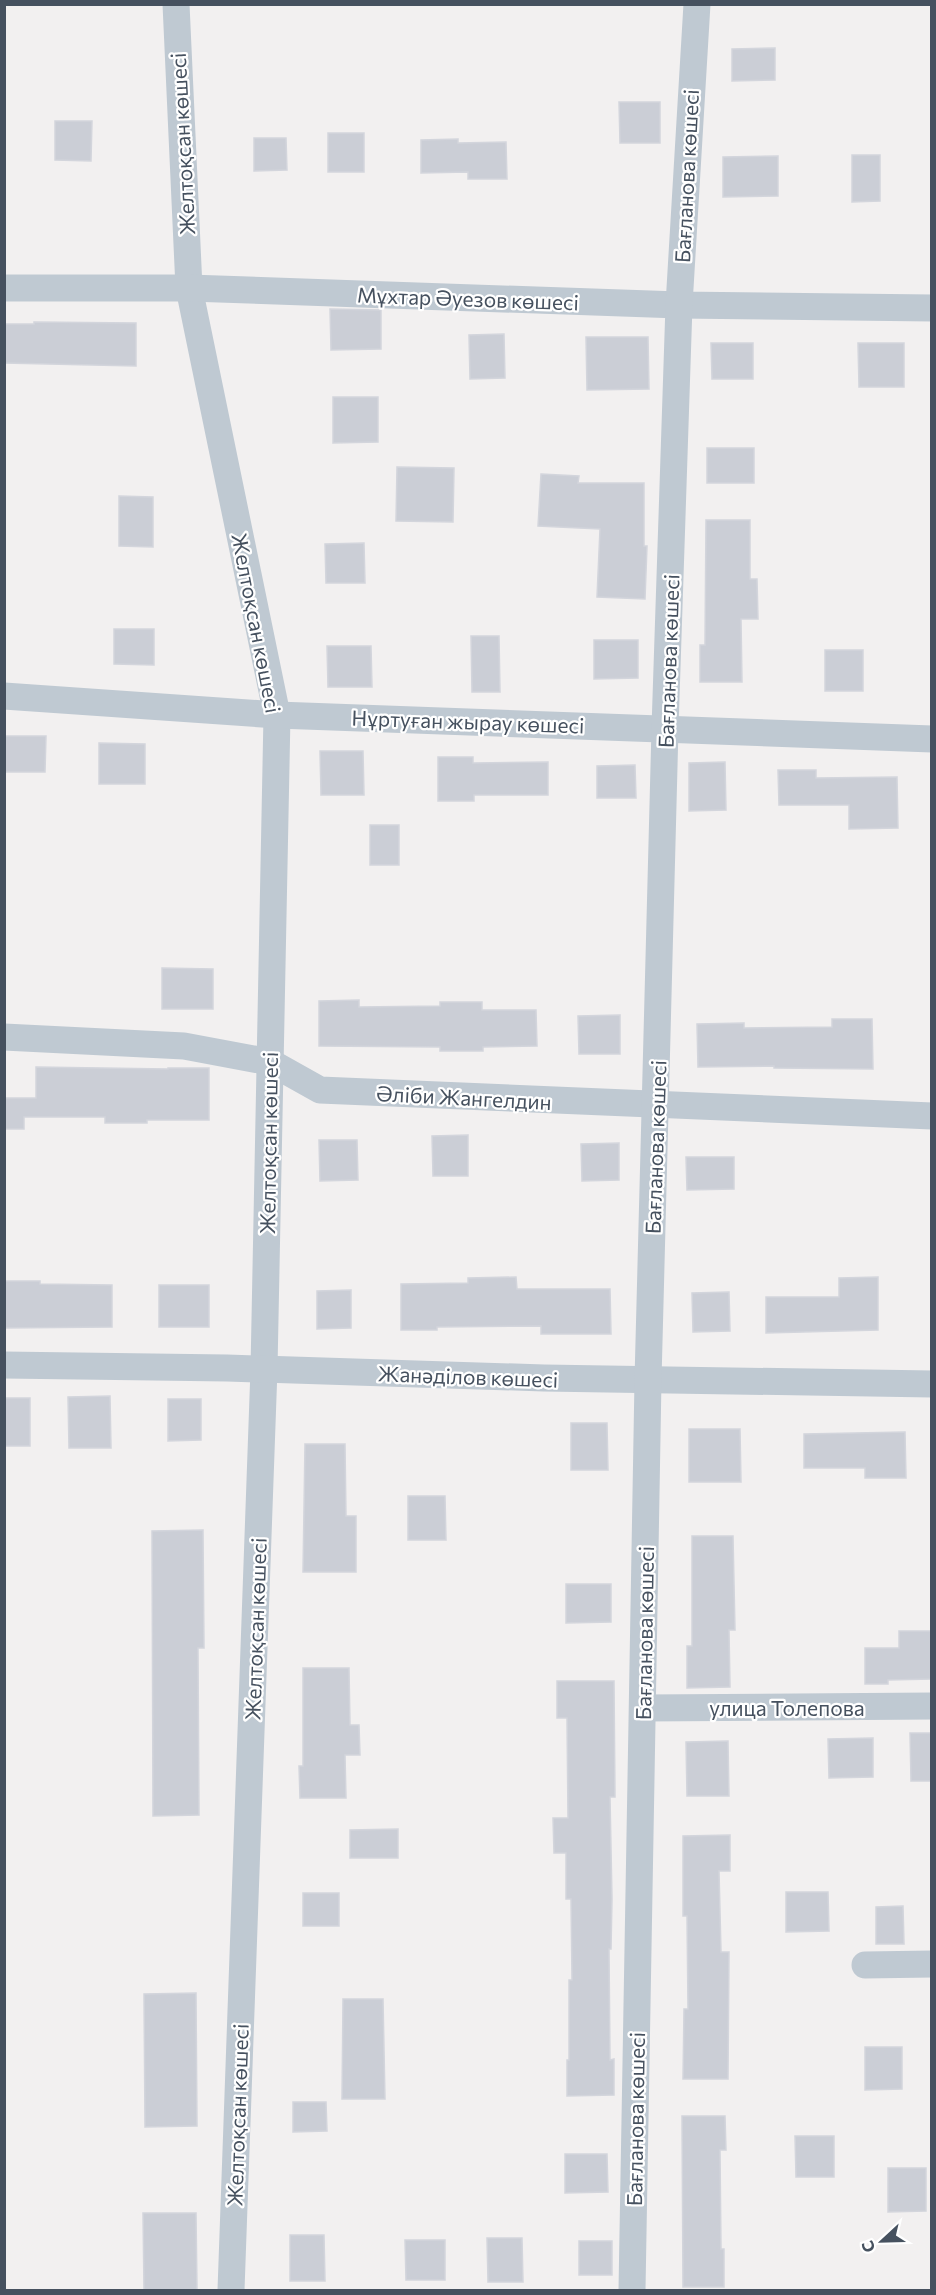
<svg xmlns="http://www.w3.org/2000/svg" width="936" height="2295" font-family="Commissioner,sans-serif">
<rect width="100%" height="100%" fill="#f2f0f0"/>
<g fill="#cbced6" stroke="#d3d5dc" stroke-width="1.5">
<polygon points="775,48 775,80 732,81 732,49"/>
<polygon points="619,102 660,102 660,143 620,143"/>
<polygon points="55,121 92,121 91,161 55,160"/>
<rect x="328" y="133" width="36" height="39"/>
<polygon points="254,138 286,138 287,170 254,171"/>
<polygon points="458,139 458,143 506,142 507,179 468,179 468,172 421,173 421,140"/>
<polygon points="852,155 880,155 880,201 852,202"/>
<polygon points="778,156 778,196 723,197 723,157"/>
<polygon points="330,309 381,310 381,349 331,350"/>
<polygon points="34,322 136,323 136,366 4,363 4,324 34,324"/>
<polygon points="504,334 505,378 470,379 469,335"/>
<polygon points="586,337 648,337 649,389 587,390"/>
<polygon points="711,343 753,343 753,379 712,379"/>
<polygon points="858,343 904,343 904,387 859,387"/>
<polygon points="333,397 378,397 378,442 333,443"/>
<rect x="707" y="448" width="47" height="35"/>
<polygon points="397,467 454,468 453,522 396,521"/>
<polygon points="541,474 579,476 578,483 644,483 644,546 647,546 645,599 597,597 600,529 538,526"/>
<polygon points="119,496 153,497 153,547 119,546"/>
<polygon points="706,520 750,520 750,579 757,579 758,619 741,619 742,682 700,682 700,645 705,645"/>
<polygon points="364,543 365,583 326,583 325,544"/>
<polygon points="114,629 154,629 154,665 114,664"/>
<polygon points="471,636 499,636 500,692 472,692"/>
<polygon points="594,640 638,640 638,678 594,679"/>
<polygon points="327,646 371,646 372,687 328,687"/>
<rect x="825" y="650" width="38" height="41"/>
<polygon points="4,736 46,736 45,772 4,772"/>
<polygon points="99,743 145,744 145,784 99,784"/>
<polygon points="320,751 363,751 364,795 321,795"/>
<polygon points="438,757 473,757 473,763 548,762 548,795 474,795 474,801 438,801"/>
<polygon points="725,762 726,810 689,811 689,763"/>
<polygon points="635,765 636,798 597,798 597,766"/>
<polygon points="778,770 816,770 816,778 897,777 898,828 849,829 849,805 779,805"/>
<rect x="370" y="825" width="29" height="40"/>
<polygon points="162,968 213,969 213,1009 162,1009"/>
<polygon points="359,1000 359,1007 440,1006 440,1002 482,1002 482,1010 536,1010 537,1046 483,1047 483,1051 440,1051 440,1047 319,1046 319,1001"/>
<polygon points="620,1015 620,1054 579,1054 578,1016"/>
<polygon points="832,1019 872,1019 873,1069 774,1068 774,1066 698,1067 697,1024 744,1023 744,1028 832,1027"/>
<polygon points="36,1067 168,1069 168,1068 209,1068 209,1120 147,1120 147,1123 105,1123 105,1117 24,1117 24,1129 4,1129 4,1098 36,1098"/>
<polygon points="468,1135 468,1176 433,1176 432,1136"/>
<polygon points="319,1140 357,1140 358,1180 320,1181"/>
<polygon points="619,1143 619,1180 582,1181 581,1144"/>
<polygon points="686,1157 734,1157 734,1189 687,1190"/>
<polygon points="516,1277 517,1289 610,1289 611,1334 541,1334 541,1326 437,1327 437,1330 401,1330 401,1284 468,1283 468,1278"/>
<polygon points="878,1277 878,1330 766,1333 766,1297 839,1297 839,1278"/>
<polygon points="4,1281 40,1281 40,1284 112,1285 112,1327 4,1328"/>
<rect x="159" y="1285" width="50" height="42"/>
<polygon points="351,1290 351,1328 317,1329 317,1291"/>
<polygon points="729,1292 730,1331 693,1332 692,1293"/>
<polygon points="110,1396 111,1448 69,1448 68,1397"/>
<rect x="4" y="1398" width="26" height="48"/>
<polygon points="168,1399 201,1399 201,1440 168,1441"/>
<polygon points="571,1423 607,1423 608,1470 571,1470"/>
<polygon points="689,1429 740,1429 741,1482 689,1482"/>
<polygon points="905,1432 906,1478 865,1478 865,1468 804,1468 804,1434"/>
<polygon points="305,1444 345,1444 346,1516 356,1516 356,1572 303,1572"/>
<polygon points="408,1496 445,1496 446,1540 408,1540"/>
<polygon points="203,1530 204,1648 198,1648 199,1815 153,1816 152,1531"/>
<polygon points="692,1536 733,1536 735,1630 729,1630 730,1687 687,1688 687,1646 692,1646"/>
<polygon points="566,1584 611,1584 611,1622 566,1623"/>
<polygon points="899,1631 932,1631 932,1679 888,1680 888,1684 865,1684 865,1648 899,1648"/>
<polygon points="303,1668 349,1668 350,1725 359,1725 360,1755 345,1755 346,1798 300,1798 299,1766 303,1766"/>
<polygon points="557,1681 614,1681 615,1797 610,1797 612,1899 611,1949 609,1949 610,2060 614,2059 614,2095 567,2096 567,2060 569,2060 569,1980 572,1980 571,1899 566,1899 566,1853 554,1853 553,1818 568,1818 567,1718 557,1718"/>
<polygon points="910,1733 932,1733 932,1781 911,1781"/>
<polygon points="873,1738 873,1777 829,1778 828,1739"/>
<polygon points="728,1741 729,1796 687,1796 686,1742"/>
<polygon points="398,1829 398,1858 350,1858 350,1830"/>
<polygon points="730,1835 730,1871 719,1871 721,1952 729,1952 728,2079 683,2079 684,2009 688,2009 687,1916 683,1916 683,1836"/>
<polygon points="786,1892 828,1892 829,1931 786,1932"/>
<rect x="303" y="1893" width="36" height="33"/>
<polygon points="903,1906 904,1944 876,1944 876,1907"/>
<polygon points="196,1993 197,2126 145,2127 144,1994"/>
<polygon points="343,1999 383,1999 385,2099 342,2099"/>
<polygon points="865,2047 902,2047 902,2089 865,2090"/>
<polygon points="293,2102 326,2102 327,2131 293,2132"/>
<polygon points="682,2116 725,2116 726,2150 720,2150 721,2249 724,2249 724,2287 683,2287"/>
<polygon points="795,2136 834,2136 834,2177 796,2177"/>
<polygon points="565,2154 607,2154 608,2192 565,2193"/>
<polygon points="888,2168 926,2168 926,2211 888,2212"/>
<polygon points="143,2213 196,2213 197,2290 144,2290"/>
<polygon points="290,2235 324,2235 325,2281 290,2281"/>
<polygon points="487,2238 522,2238 523,2282 488,2282"/>
<polygon points="405,2240 445,2240 445,2280 406,2280"/>
<rect x="579" y="2241" width="33" height="34"/>
</g>
<g fill="none" stroke-linecap="round" stroke-linejoin="round">
<g stroke="#bfc9d2" stroke-width="27">
<polyline points="176,4 189,288 277,715 264,1369 231,2290"/>
<polyline points="4,288 189,288 679,305 932,308"/>
<polyline points="4,696 277,715 932,739"/>
<polyline points="4,1037 184,1046 270,1062 320,1090 932,1116"/>
<polyline points="4,1365 227,1368 544,1378 932,1384"/>
<polyline points="643,1708 932,1706"/>
<polyline points="865,1965 932,1964"/>
<polyline points="632,2290 648,1380 665,728 679,305 697,4"/>
</g>
</g>
<g text-anchor="middle" dominant-baseline="central" stroke-width="4.5" stroke-linejoin="round" paint-order="stroke">
<g font-size="21" fill="#46515f" stroke="#fff">
<text transform="translate(182 144) rotate(-93)">Желтоқсан көшесі</text>
<text transform="translate(686 176) rotate(-87)">Бағланова көшесі</text>
<text transform="translate(468 298) rotate(2)">Мұхтар Әуезов көшесі</text>
<text transform="translate(257 623) rotate(79)">Желтоқсан көшесі</text>
<text transform="translate(668 661) rotate(-88)">Бағланова көшесі</text>
<text transform="translate(468 721) rotate(2)">Нұртуған жырау көшесі</text>
<text transform="translate(464 1097) rotate(3)">Әліби Жангелдин</text>
<text transform="translate(268 1143) rotate(-89)">Желтоқсан көшесі</text>
<text transform="translate(655 1147) rotate(-88)">Бағланова көшесі</text>
<text transform="translate(468 1376) rotate(2)">Жанәділов көшесі</text>
<text transform="translate(255 1629) rotate(-88)">Желтоқсан көшесі</text>
<text transform="translate(644 1633) rotate(-89)">Бағланова көшесі</text>
<text x="787" y="1707">улица Толепова</text>
<text transform="translate(237 2115) rotate(-88)">Желтоқсан көшесі</text>
<text transform="translate(635 2119) rotate(-89)">Бағланова көшесі</text>
</g>
</g>
<rect width="936" height="2295" fill="none" stroke="#46515f" stroke-width="12"/>
<g transform="translate(882 2241) rotate(248)" stroke="#ffffff" stroke-width="4.5" paint-order="stroke">
<path d="M0-4.5L10 22L0 15L-10 22Z" fill="#46515f"/>
<text y="-9" font-size="16" font-weight="bold" text-anchor="middle" fill="#46515f">С</text>
</g>
</svg>
